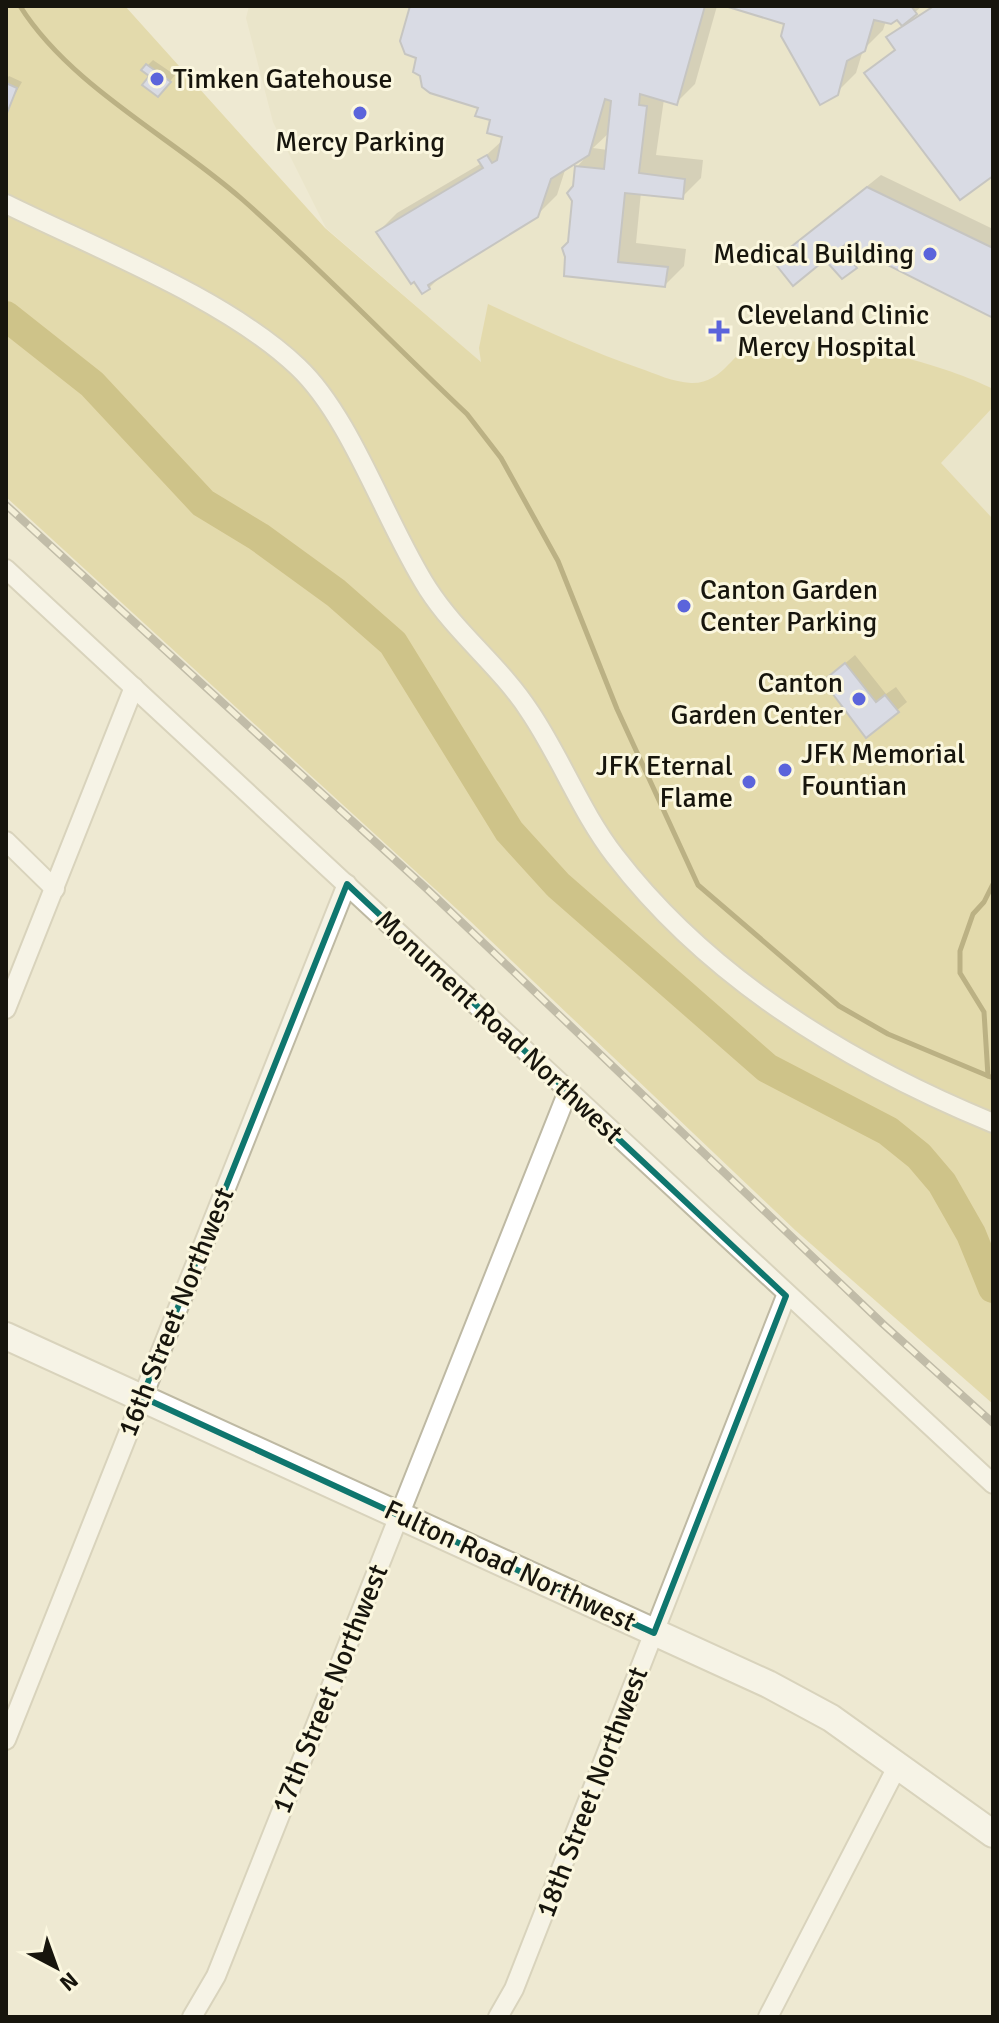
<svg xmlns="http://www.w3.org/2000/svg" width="999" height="2023" font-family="Signika,sans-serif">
<rect width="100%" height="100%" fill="#eee9d2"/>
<polygon fill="#e5dfc0" points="249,6 993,6 993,519 940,463 563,433 326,228 273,122 246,18"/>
<path fill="#d6c77f" d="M 6,6 L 125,6 L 325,228 L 481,362 L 479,348 L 488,304 C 538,327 587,350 639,368 C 656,374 673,382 691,383 C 725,384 732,349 757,344 C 817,330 939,362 993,389 L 993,407 L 941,463 L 993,519 L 993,1404 L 795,1230 L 470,921 L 6,497 Z"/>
<g fill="#0003" fill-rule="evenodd">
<path d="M 412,6 L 717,6 L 695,84 L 676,103 L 664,99 L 656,155 L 703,160 L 701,178 L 682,197 L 641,192 L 636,243 L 686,249 L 684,266 L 665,285 L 570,243 L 577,167 L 590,152 L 566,167 L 557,195 L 537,215 L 445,272 L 429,288 L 378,232 L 397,213 L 482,163 L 481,160 L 504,139 L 493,119 L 419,56 ZM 610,132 L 608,150 L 593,148 Z"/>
<polygon points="732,6 922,6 905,21 907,24 933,6 993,6 993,174 898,49 904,26 897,17 886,21 883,30 863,50 856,73 836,93 787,22"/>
<polygon points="153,60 175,75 164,89 144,69"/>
<polygon points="9,76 22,82 6,110 6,79"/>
<polygon points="881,175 993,229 993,315 869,253 842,277 826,257 789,249"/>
<polygon points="855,655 886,694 896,687 907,702 867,735 835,672"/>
</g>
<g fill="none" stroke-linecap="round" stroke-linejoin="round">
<g stroke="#7c6e26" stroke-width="5">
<path d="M 20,6 C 70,86 173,138 243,200 C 320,268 392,343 467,414 L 501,458 L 558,561 L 617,709 L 698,885 L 839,1006 L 888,1034 L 993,1078"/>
<polyline points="988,1076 984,1012 960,973 960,951 973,914 984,902 993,884"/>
</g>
<polyline stroke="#a79431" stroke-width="30" points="6,316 92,384 203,503 259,537 336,593 393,643 509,831 558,885 767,1068 888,1131 919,1156 942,1183 971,1234 993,1288"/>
</g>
<g fill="#bfc9fb" stroke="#959aae" stroke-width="2">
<polygon points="410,6 705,6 677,105 640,94 639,105 647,106 639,173 685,179 683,199 625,193 618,262 668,267 665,287 564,276 565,257 562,248 568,242 572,201 567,193 573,186 575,166 604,169 611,101 605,99 589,155 551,179 538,217 428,285 430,289 422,294 414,282 411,284 376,232 483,168 478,160 487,155 492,163 497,160 502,137 487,133 490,120 475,116 478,108 430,93 422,87 420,76 413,72 416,58 405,54 400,41"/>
<polygon points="725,6 911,6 917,14 902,26 897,20 891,24 874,20 865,51 847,61 838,95 820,105 781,36 784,24"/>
<polygon points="934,6 993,6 993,176 960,200 864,73 895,50 886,37"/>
<polygon points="146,64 171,82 158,97 142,85 149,76 141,70"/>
<polygon points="6,83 17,88 7,113 6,112"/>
<polygon points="867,187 993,248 993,318 846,244 841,248 857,268 842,279 825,260 793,286 773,261"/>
<polygon points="845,663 876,702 885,695 899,712 866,738 823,681"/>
</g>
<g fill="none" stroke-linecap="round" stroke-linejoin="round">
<defs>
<g id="minor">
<path d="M 6,204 C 95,248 227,299 298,367 C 352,418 386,524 428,589 C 457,634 501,667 530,712 C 561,758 581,812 615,856 C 711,981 850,1064 993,1123"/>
<polyline points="6,569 993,1484"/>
<polyline points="6,841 55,889"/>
<polyline points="6,1009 134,687"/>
<polyline points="6,1740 347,884"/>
<polyline points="192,2017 216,1976 568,1091"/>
<polyline points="498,2017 514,1989 786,1296"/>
<polyline points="768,2017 898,1765"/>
</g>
<polyline id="secondary" points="6,1336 768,1684 831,1718 993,1834"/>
</defs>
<use href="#minor" stroke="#beb9a3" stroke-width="22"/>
<use href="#secondary" stroke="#beb9a3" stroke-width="30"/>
<use href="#minor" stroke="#fff" stroke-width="18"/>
<use href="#secondary" stroke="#fff" stroke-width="26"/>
<defs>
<polyline id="rail" points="6,505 428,890 883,1324 993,1423"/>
</defs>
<use href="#rail" stroke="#898575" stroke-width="8"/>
<use href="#rail" stroke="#fbf7df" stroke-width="5" stroke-dasharray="15" stroke-linecap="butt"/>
</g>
<path d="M0 0H999V2023H0ZM 347,884 L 786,1296 L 654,1633 L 142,1397 Z" fill="#eee9d2" fill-opacity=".55" fill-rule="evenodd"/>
<path fill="none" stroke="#0f766e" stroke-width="6" stroke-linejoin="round" d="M 347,884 L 786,1296 L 654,1633 L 142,1397 Z"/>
<g fill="#5b64db" stroke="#fbf7df" stroke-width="3">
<circle cx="157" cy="79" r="8"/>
<circle cx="360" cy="113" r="8"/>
<circle cx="930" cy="254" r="8"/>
<path d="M715 319h8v8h8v8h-8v8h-8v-8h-8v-8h8z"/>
<circle cx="684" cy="606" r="8"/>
<circle cx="859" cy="699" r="8"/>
<circle cx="785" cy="770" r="8"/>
<circle cx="749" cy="782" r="8"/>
</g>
<g text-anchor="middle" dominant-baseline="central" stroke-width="6" stroke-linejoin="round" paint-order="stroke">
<g font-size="28" fill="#17150d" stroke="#fbf7df" text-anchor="start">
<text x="173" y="79">Timken Gatehouse</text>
<text x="360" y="142" text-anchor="middle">Mercy Parking</text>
<text x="914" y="254" text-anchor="end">Medical Building</text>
<text x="737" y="315">Cleveland Clinic<tspan x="737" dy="32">Mercy Hospital</tspan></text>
<text x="700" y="590">Canton Garden<tspan x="700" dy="32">Center Parking</tspan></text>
<text x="843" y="683" text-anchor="end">Canton<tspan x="843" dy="32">Garden Center</tspan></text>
<text x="801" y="754">JFK Memorial<tspan x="801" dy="32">Fountian</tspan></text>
<text x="733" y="766" text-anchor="end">JFK Eternal<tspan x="733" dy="32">Flame</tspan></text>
</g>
<g font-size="28" fill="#17150d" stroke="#fbf7df">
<text transform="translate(499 1027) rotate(43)">Monument Road Northwest</text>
<text transform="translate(176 1312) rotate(-68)">16th Street Northwest</text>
<text transform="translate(510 1566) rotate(25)">Fulton Road Northwest</text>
<text transform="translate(330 1689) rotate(-68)">17th Street Northwest</text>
<text transform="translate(592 1792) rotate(-69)">18th Street Northwest</text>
</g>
</g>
<rect width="999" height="2023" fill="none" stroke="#17150d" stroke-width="16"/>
<g transform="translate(56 1967) rotate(139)" stroke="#fbf7df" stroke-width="6" paint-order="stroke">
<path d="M0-6L14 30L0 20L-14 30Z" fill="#17150d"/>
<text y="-12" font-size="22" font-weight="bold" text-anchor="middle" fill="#17150d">N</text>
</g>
</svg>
